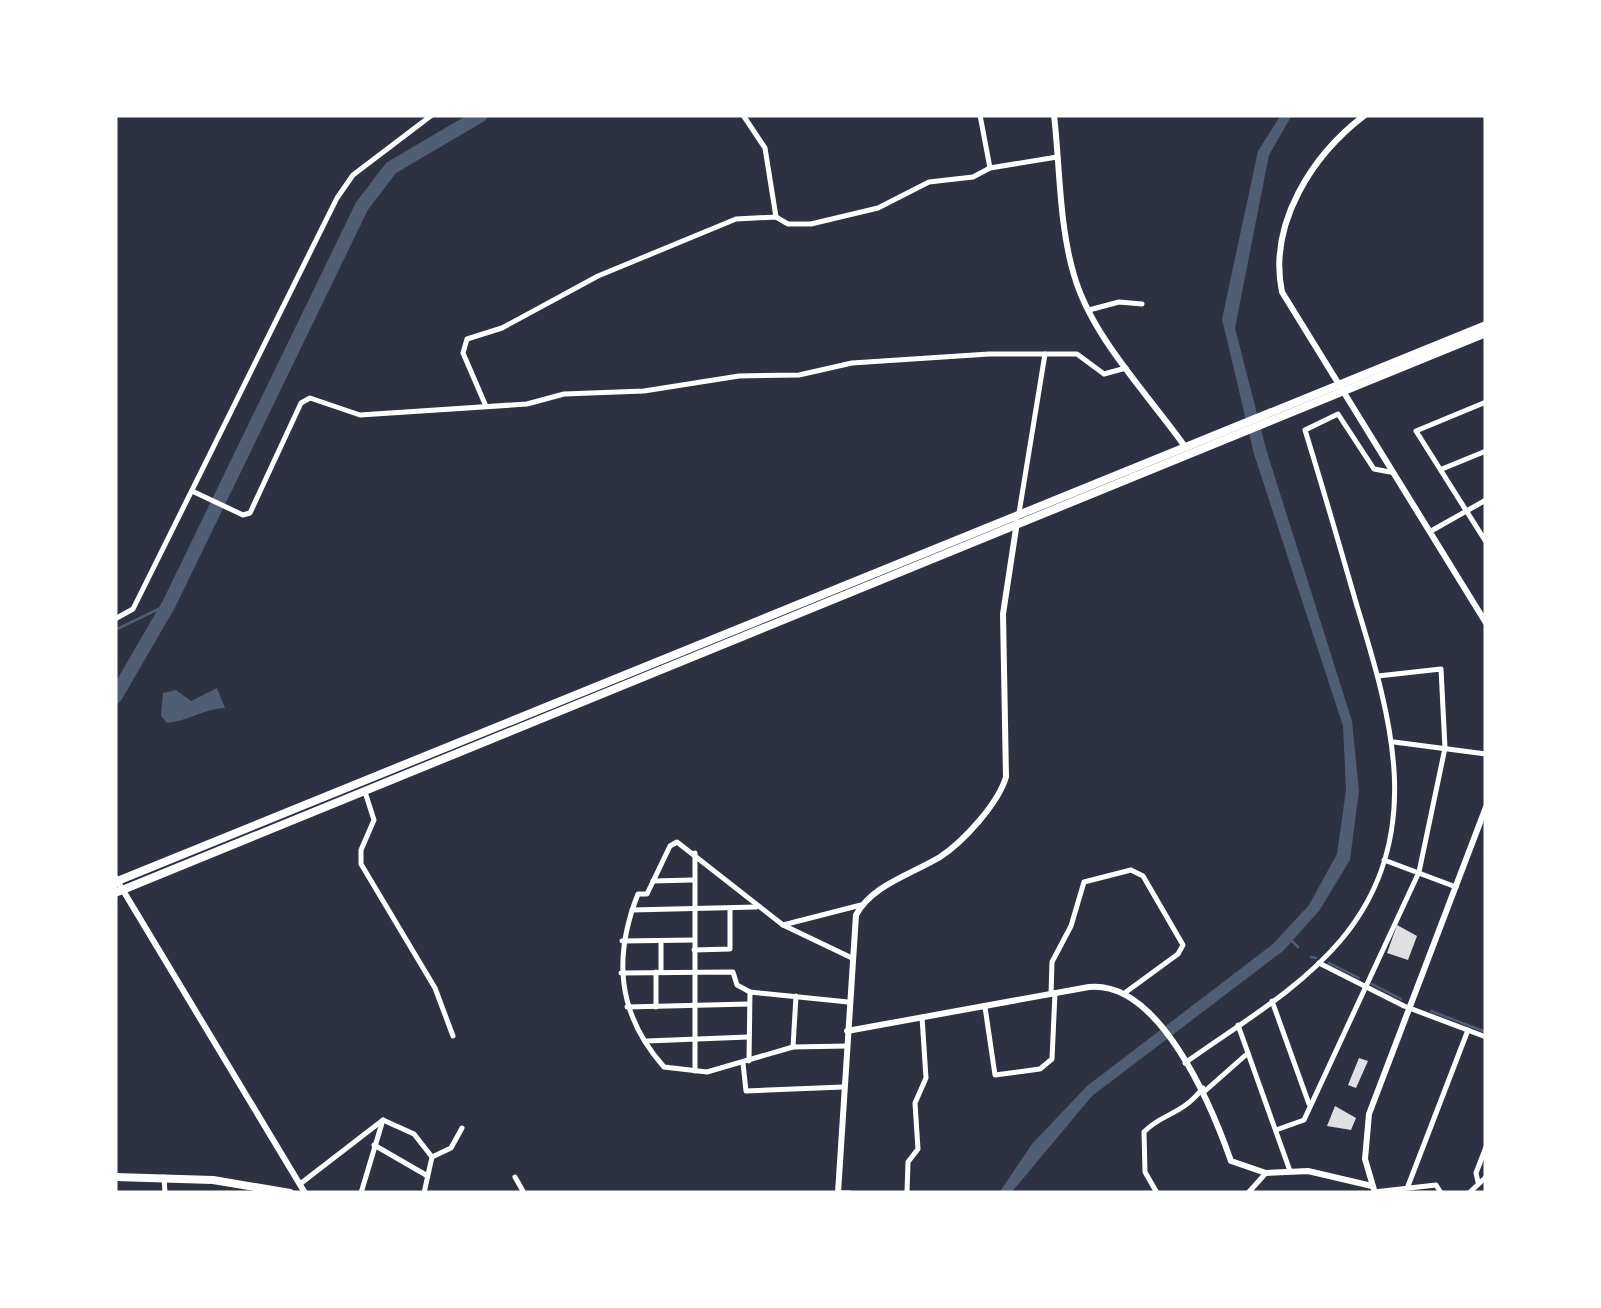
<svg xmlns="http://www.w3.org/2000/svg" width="1601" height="1308" font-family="'Golos Text',sans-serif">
<rect width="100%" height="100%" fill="#2d3142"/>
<g fill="#4f5d75">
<polygon points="1281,115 1292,115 1269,155 1235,328 1266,449 1352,721 1359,791 1350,860 1319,911 1283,951 1092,1096 1011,1193 999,1193 1032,1144 1087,1086 1273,944 1309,905 1337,854 1346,790 1343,726 1254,454 1222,319 1258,151"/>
<path d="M 217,688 L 225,708 C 203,709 188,721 167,723 L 161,716 L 163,693 L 176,690 L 191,701 Z"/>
</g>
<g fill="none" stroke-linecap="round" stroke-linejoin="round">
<g stroke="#4f5d75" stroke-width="2.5">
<polyline points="115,630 169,604"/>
<polyline points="1292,941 1298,947"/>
<polyline points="1311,957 1316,958"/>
<polyline points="1329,963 1359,978"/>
<polyline points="1372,984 1401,999"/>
<polyline points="1431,1011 1486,1032"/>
</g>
<polyline stroke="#4f5d75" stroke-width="14" points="115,697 169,604 362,206 391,168 481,115"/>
</g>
<g fill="#e0e0e3">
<polygon points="1397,925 1417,936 1408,960 1387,953"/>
<polygon points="1359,1058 1368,1061 1356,1088 1348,1085"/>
<polygon points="1335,1106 1356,1118 1351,1130 1327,1126"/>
</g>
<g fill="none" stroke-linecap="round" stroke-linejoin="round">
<g stroke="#fff" stroke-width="5">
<polyline points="743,115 765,148 776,217"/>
<polyline points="980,115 990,168"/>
<polyline points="1089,310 1119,302 1142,304"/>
<polyline points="1486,402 1416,431 1486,542"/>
<polyline points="485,404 463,353 467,339 502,328 598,276 736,219 776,217 788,224 811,224 878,208 929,182 973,177 990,168 1057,157"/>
<polyline points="1442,469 1486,451"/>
<polyline points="192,491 243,515 250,513 301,403 310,398 360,415 527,404 564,394 644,391 739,376 799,375 852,363 989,354 1077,354 1104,374 1126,368"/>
<polyline points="1019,513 1045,354"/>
<polyline points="1431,531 1486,500"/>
<polyline points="115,619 133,609 337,198 353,175 432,115"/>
<polyline points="1394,742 1486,754"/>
<polyline points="365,792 374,820 361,850 361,864 435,988 453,1036"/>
<polyline points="695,853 695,1071"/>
<polyline points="1384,860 1456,887"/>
<polyline points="653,881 692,880"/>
<polyline points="632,910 756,907"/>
<polyline points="783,925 852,958"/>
<polyline points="622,941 694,940"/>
<polyline points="661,941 661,972"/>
<polyline points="694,950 730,949 730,910"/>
<polyline points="1319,963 1404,1006 1486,1037"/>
<polyline points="656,972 656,1007"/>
<polyline points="621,973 733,972 737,985 750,992 749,1061"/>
<polyline points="750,992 848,1002"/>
<polyline points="1051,994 1052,962 1071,926 1084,882 1131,870 1143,876 1183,945 1178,954 1126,992"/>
<polyline points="1272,1001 1309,1104"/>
<polyline points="627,1007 749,1004"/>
<polyline points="985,1007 995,1075 1040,1069 1052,1059 1055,993"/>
<polyline points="1238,1025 1290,1171"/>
<polyline points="647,1041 748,1037"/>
<path d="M 847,1046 L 793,1047 L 707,1072 L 664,1067 C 617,1014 613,957 638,894 L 647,894 L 670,846 L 677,842 L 783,925 L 861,905"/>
<polyline points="793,1047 796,996"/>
<polyline points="743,1063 746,1091 843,1087"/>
<path d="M 1185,1063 C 1238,1025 1299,990 1341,940 C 1427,837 1392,720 1357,606 C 1340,547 1323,488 1305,430 L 1338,414 L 1374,469 L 1390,472"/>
<polyline points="1205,1091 1248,1053"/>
<polyline points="383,1120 414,1134 432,1157 424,1193"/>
<polyline points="1276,1130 1304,1120 1419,872 1445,748 1441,669 1378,676"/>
<polyline points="374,1145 426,1175"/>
<polyline points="432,1157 451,1148 462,1128"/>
<polyline points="164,1177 165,1193"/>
<polyline points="515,1177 524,1193"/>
<polyline points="1478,1182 1476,1173 1486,1147"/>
<polyline points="300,1184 383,1120"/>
<polyline points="1408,1186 1468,1030"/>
<polyline points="907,1192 908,1162 918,1149 915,1103 926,1078 922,1017"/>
<polyline points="1374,1192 1436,1185 1441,1193"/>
<polyline points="361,1193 382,1123"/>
<polyline points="838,1193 850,1193"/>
<path d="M 1157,1193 L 1145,1172 L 1144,1132 C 1162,1113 1181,1116 1203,1088"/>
<polyline points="1248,1193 1266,1173"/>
<polyline points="1469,1193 1486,1177"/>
</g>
<g stroke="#fff" stroke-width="6">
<path d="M 1365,115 C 1312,155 1268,224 1282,292 L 1486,623"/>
<polyline points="115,877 305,1193"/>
<path d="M 847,1031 L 1089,987 C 1160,980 1212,1107 1231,1161 L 1266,1173 L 1308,1171 L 1372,1186"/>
<path d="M 838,1193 L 856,915 C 872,885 912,874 940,857 C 963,842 998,804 1006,777 L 1003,614 L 1017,522"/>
<polyline points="1375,1193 1365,1159 1369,1114 1486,807"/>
</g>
<path stroke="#fff" stroke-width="6" d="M 1054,115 C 1060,167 1059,225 1074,275 C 1092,338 1149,395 1186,448"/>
<polyline stroke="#fff" stroke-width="8" points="115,1177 213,1180 290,1193"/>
<g stroke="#fff" stroke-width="8">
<polyline points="115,882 1486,325"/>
<polyline points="115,893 1486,333"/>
</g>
</g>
<rect width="1601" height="1308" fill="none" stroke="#ffffff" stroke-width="235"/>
</svg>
